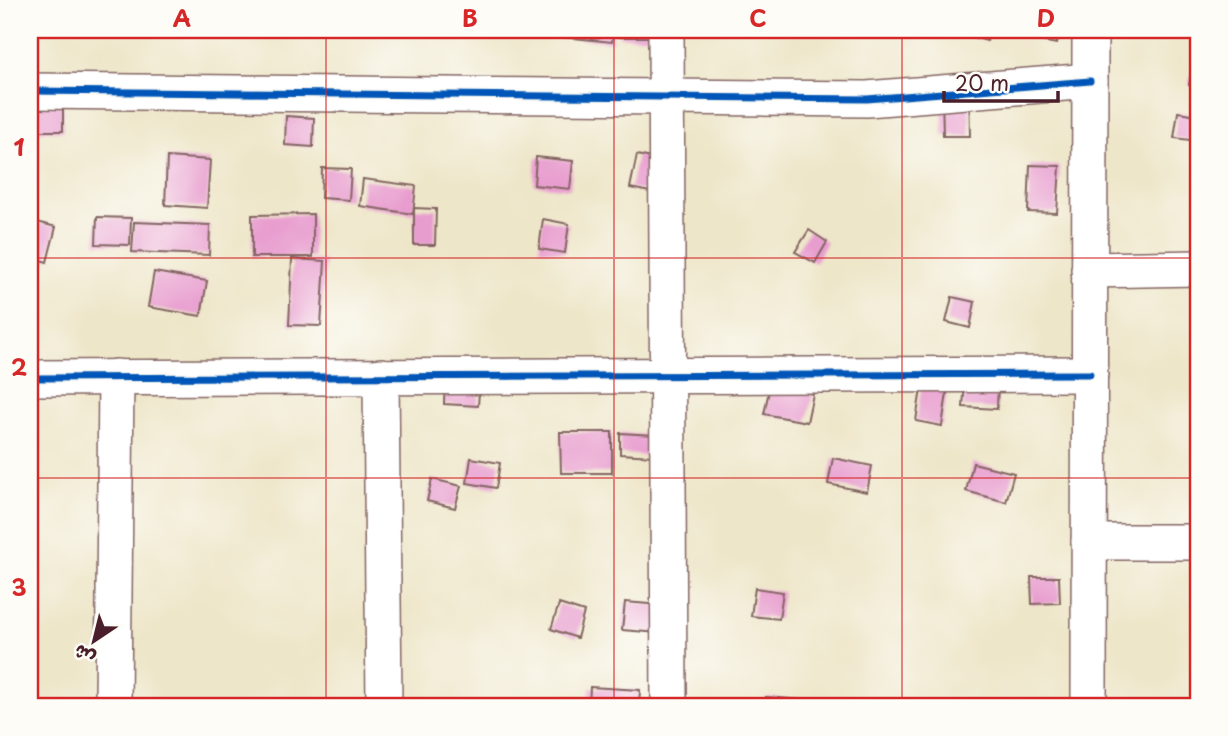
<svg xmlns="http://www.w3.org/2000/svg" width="1228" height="736" font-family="'Playpen Sans','Playpen Sans Arabic',sans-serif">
<rect width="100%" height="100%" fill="#fdfcf7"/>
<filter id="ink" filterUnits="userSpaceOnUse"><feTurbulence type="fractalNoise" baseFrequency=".0143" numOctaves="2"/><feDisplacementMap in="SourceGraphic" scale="14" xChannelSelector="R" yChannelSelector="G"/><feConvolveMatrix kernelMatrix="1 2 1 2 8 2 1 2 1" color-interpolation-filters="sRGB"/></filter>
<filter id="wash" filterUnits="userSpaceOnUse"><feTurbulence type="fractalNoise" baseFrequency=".00686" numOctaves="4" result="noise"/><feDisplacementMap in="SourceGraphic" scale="28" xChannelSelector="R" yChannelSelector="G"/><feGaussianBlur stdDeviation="1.57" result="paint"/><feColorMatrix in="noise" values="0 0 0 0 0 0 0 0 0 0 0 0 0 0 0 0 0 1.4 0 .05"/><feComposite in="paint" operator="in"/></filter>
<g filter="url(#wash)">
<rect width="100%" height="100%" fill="#eee6c9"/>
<g id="blocks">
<g fill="#e89dcf">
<polygon points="565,30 614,30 612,42 564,37"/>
<rect x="619" y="30" width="41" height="7"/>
<polygon points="963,30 990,30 987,41 962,34"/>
<polygon points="1032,30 1059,30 1057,44 1031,39"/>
<polygon points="1194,58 1198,59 1198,86 1189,85"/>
<rect x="30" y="88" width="33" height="43"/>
<polygon points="969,89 970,136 943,136 942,90"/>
<polygon points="1178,112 1198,115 1198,141 1174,138"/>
<polygon points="286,116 314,118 313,147 285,145"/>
<polygon points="637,155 661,160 655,193 630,188"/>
<polygon points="167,157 210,160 207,208 165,205"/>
<polygon points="536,157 573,161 570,189 534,185"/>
<polygon points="1030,165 1060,166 1057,213 1028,212"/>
<polygon points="322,168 351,169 349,200 321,198"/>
<polygon points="363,179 416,186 413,214 360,206"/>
<polygon points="414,208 436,209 435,245 414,245"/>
<polygon points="313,214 313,257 252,257 252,215"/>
<polygon points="97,217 131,218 130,245 96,244"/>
<polygon points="543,219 569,224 565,253 539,249"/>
<polygon points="30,220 56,227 47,262 30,257"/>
<polygon points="134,222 210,225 209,255 132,252"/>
<polygon points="809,230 827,242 815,263 795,252"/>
<polygon points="292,259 325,261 321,326 289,325"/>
<polygon points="154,272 207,281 201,316 148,307"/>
<polygon points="952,297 975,302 970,328 946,322"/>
<polygon points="445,375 480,377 478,406 444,404"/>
<polygon points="923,376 949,380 942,426 916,421"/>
<polygon points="965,382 998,384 997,409 963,407"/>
<polygon points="770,386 813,394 807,422 764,414"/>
<polygon points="560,432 612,432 612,473 561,473"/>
<polygon points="620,433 654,435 653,456 620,454"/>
<polygon points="471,458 500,463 496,488 467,483"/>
<polygon points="833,458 872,466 867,492 828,484"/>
<polygon points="973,463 1014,473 1006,502 966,491"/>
<polygon points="432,479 461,486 455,508 427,501"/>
<polygon points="1031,577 1059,577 1060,603 1032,604"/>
<polygon points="755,588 783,592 779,619 751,616"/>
<polygon points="625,602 661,605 659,633 622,630"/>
<polygon points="559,604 584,612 577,638 551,629"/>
<polygon points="590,687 640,690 639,706 589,706"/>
<polygon points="766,697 814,701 814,706 765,706"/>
</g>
</g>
</g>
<g filter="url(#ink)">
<use href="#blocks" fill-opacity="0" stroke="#836562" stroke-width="2"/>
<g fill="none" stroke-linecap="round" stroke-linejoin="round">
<defs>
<g id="street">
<polyline points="666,30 669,706"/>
<polyline points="30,91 867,99 1090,81"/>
<polyline points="1089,270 1198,268"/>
<polyline points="381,376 384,706"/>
<polyline points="30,378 1090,374"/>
<polyline points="1089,542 1198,542"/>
<polyline points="113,706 116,377"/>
<polyline points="1089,706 1090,30"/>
</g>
</defs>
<use href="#street" stroke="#836562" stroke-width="38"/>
<use href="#street" stroke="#fff" stroke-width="35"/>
<defs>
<g id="cycleway">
<polyline points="30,91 867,99 1090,81"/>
<polyline points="30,378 1090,374"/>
</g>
</defs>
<use href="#cycleway" stroke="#fdfcf7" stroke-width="11"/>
<use href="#cycleway" stroke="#0057b8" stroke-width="7"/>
</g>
</g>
<path fill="none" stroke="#d62828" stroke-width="2" stroke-opacity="0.55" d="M 326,30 L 326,706M 614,30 L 614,706M 902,30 L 902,706M 30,258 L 1198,258M 30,478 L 1198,478"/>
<rect width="1228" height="736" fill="none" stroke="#fdfcf7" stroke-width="77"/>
<g transform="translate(94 641) rotate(215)" stroke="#fdfcf7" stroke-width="5" paint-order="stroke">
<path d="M0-5L12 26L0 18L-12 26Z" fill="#4a1f2b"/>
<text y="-10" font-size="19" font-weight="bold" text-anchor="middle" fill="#4a1f2b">ش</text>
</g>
<path d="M944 91v10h114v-10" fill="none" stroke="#4a1f2b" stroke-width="3.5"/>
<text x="955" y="91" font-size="21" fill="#4a1f2b" stroke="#fdfcf7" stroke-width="5" paint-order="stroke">20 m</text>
<rect x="38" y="38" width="1152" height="660" fill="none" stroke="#d62828" stroke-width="2.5"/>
<g font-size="23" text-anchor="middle" font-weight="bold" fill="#d62828">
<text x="182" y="27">A</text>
<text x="470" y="27">B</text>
<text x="758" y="27">C</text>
<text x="1046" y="27">D</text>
<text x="19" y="156">1</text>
<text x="19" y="376">2</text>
<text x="19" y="596">3</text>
</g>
</svg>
